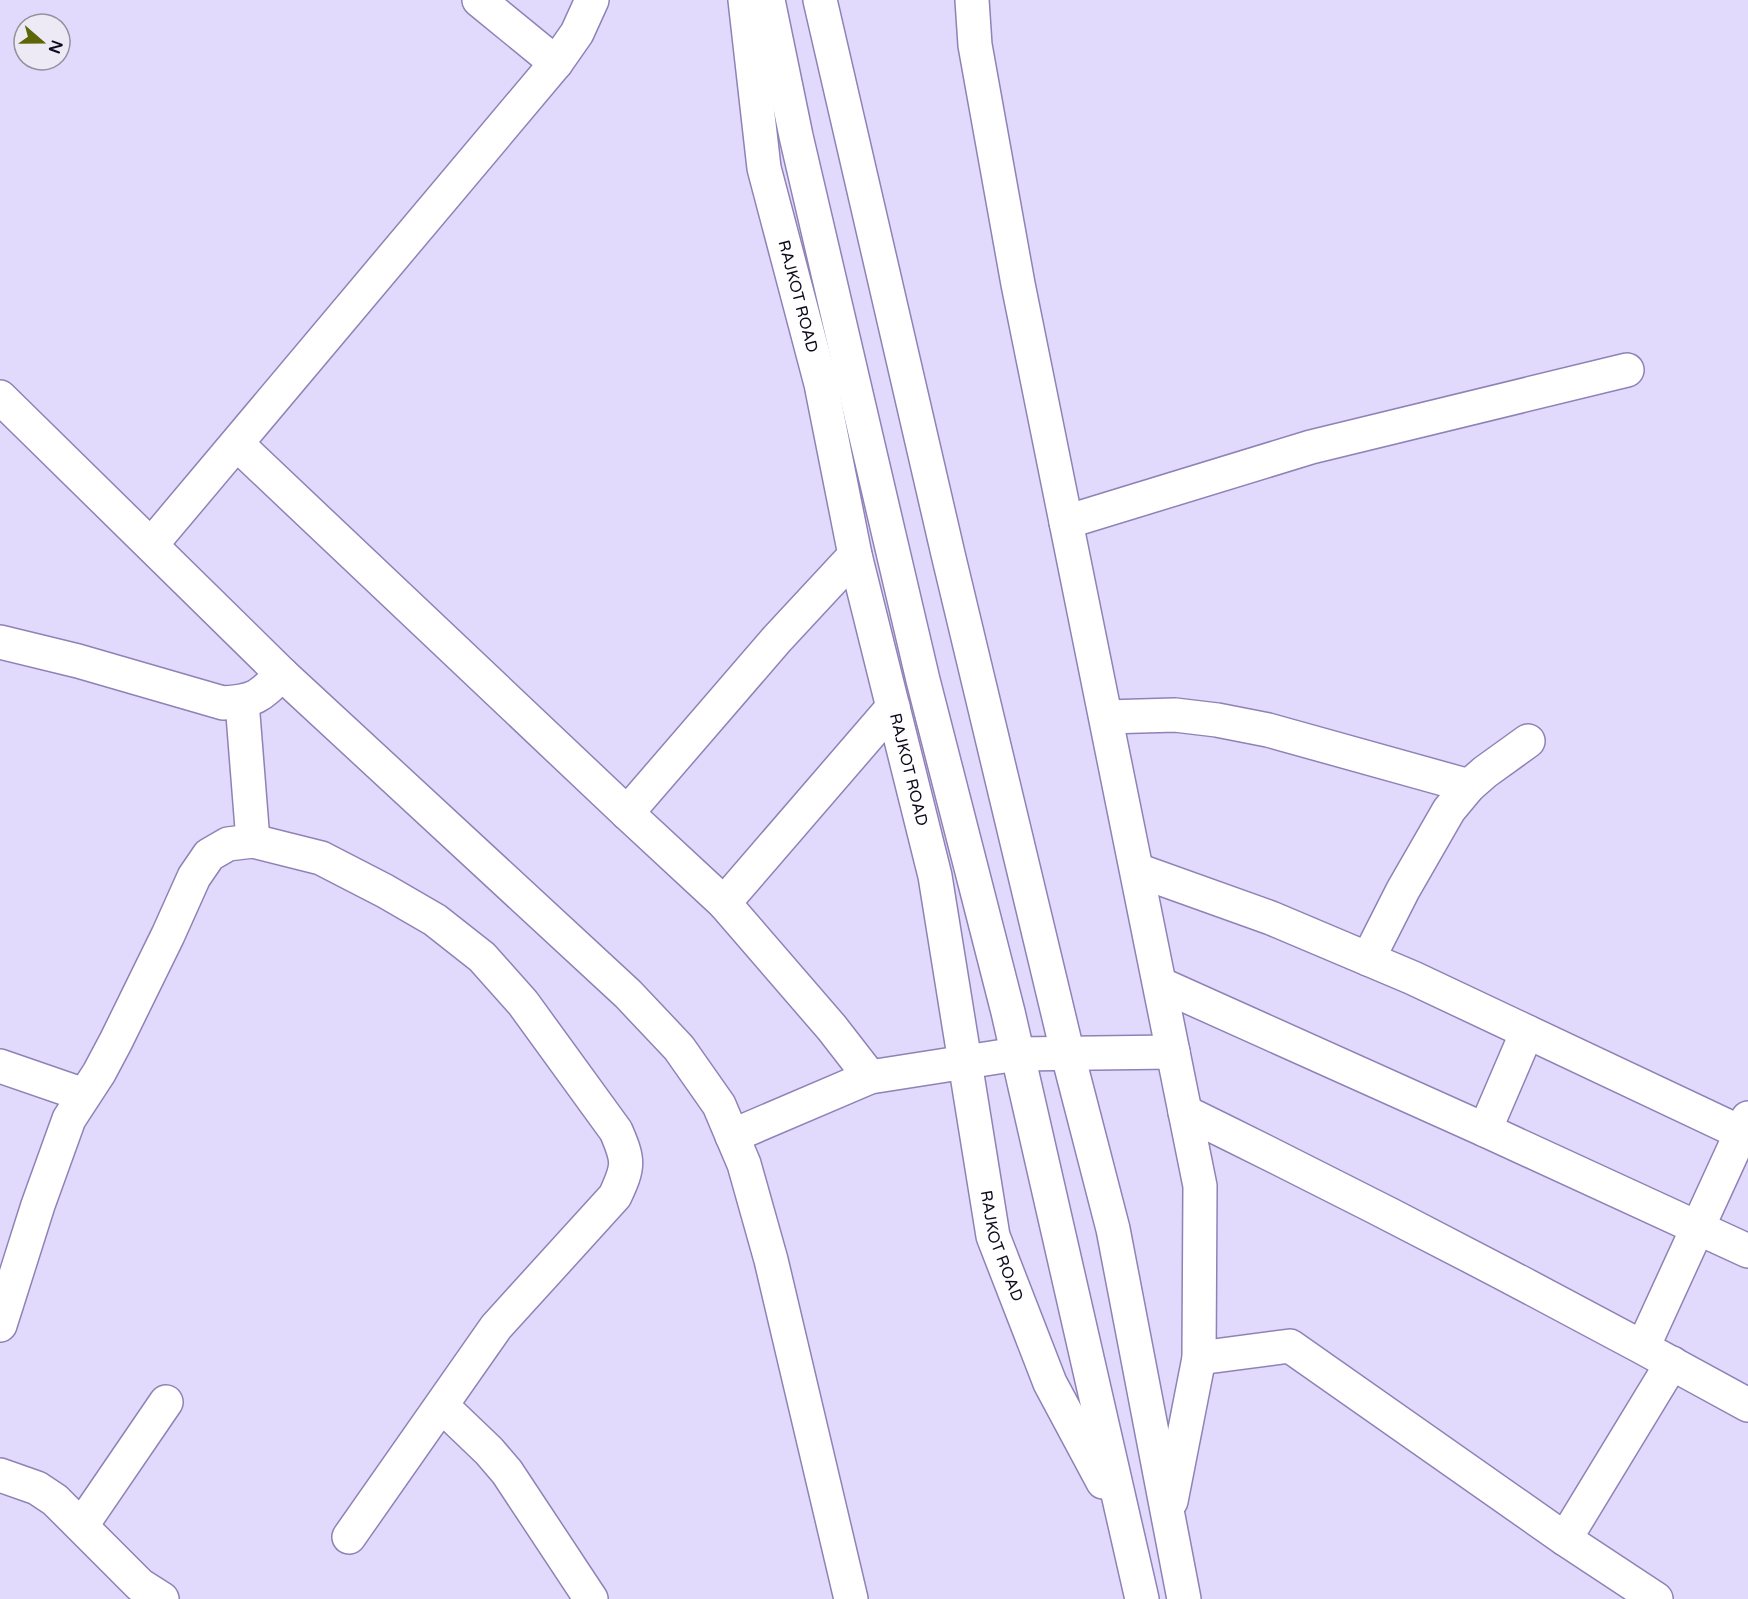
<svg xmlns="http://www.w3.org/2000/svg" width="1748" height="1599" font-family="'Varela Round',sans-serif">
<rect width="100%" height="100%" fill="#e1dafc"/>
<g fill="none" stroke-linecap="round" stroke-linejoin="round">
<defs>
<g id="minor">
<polyline points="479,0 556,63"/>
<polyline points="0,397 282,674 628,994 679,1048 719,1105 744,1164 771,1260 851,1599"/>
<polyline points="237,444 627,813 724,903 832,1028 870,1077"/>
<polyline points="1066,522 1311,447 1627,370"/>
<polyline points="151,545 556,63 577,33 592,0"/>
<path d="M 0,642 L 78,661 L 223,703 C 256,701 260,696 282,674"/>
<polyline points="242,702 253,841"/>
<polyline points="1106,717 1175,715 1217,720 1268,730 1469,786"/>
<polyline points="627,813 777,639 855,555"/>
<polyline points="1137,870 1271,918 1413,978 1748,1136"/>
<polyline points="724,903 893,707"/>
<polyline points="1368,959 1403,890 1449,810 1469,786 1485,772 1528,741"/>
<polyline points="1160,984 1485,1130 1748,1251"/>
<polyline points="0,1066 84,1095"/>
<path d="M 1185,1112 C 1375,1205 1563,1303 1748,1405"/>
<polyline points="1485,1130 1527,1032"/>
<polyline points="732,1136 870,1077 1017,1054 1173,1052"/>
<path d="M 0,1325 L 38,1205 L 69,1119 L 99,1073 L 116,1041 L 168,935 L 194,877 L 209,855 L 228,844 L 253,841 L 321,858 L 385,891 L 435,920 L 482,957 L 523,1003 L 616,1131 C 629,1161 629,1166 615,1196 L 496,1327 L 349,1537"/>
<polyline points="1643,1347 1748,1118"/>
<polyline points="1199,1358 1290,1346 1565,1539 1656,1599"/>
<polyline points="442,1406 489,1451 507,1472 591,1599"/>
<polyline points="0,1475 37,1488 55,1500 140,1585 162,1599"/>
<polyline points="82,1525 166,1402"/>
<polyline points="1565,1539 1672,1363"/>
</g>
<g id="highway">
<path id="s1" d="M 745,0 L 764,168 L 821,384 L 855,555 L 935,876 L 993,1236 L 1050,1383 L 1103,1482"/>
<polyline points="768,0 796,136 889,535 923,680 1008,1012 1142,1599"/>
<polyline points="820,0 948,554 1068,1055 1113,1229 1184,1599"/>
<polyline points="972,0 975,45 1018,284 1200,1186 1199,1358 1171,1501"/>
</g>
</defs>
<use href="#minor" stroke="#8f82b6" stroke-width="36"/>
<use href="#highway" stroke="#8f82b6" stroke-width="36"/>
<use href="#minor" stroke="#fff" stroke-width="33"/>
<use href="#highway" stroke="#fff" stroke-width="33"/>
</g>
<g text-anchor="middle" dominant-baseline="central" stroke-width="4.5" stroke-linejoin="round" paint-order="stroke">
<g font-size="16" fill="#100a1d" stroke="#edeaf6">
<text stroke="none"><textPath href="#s1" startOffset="302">RAJKOT ROAD</textPath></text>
<text stroke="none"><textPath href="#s1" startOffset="788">RAJKOT ROAD</textPath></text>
<text stroke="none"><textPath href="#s1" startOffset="1274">RAJKOT ROAD</textPath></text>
</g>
</g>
<g transform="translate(42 42) rotate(110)"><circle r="28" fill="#edeaf6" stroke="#95909f" stroke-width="1.5"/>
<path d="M0-4.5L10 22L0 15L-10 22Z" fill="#5d6504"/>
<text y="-9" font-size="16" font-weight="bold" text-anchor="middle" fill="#100a1d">N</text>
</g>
</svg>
